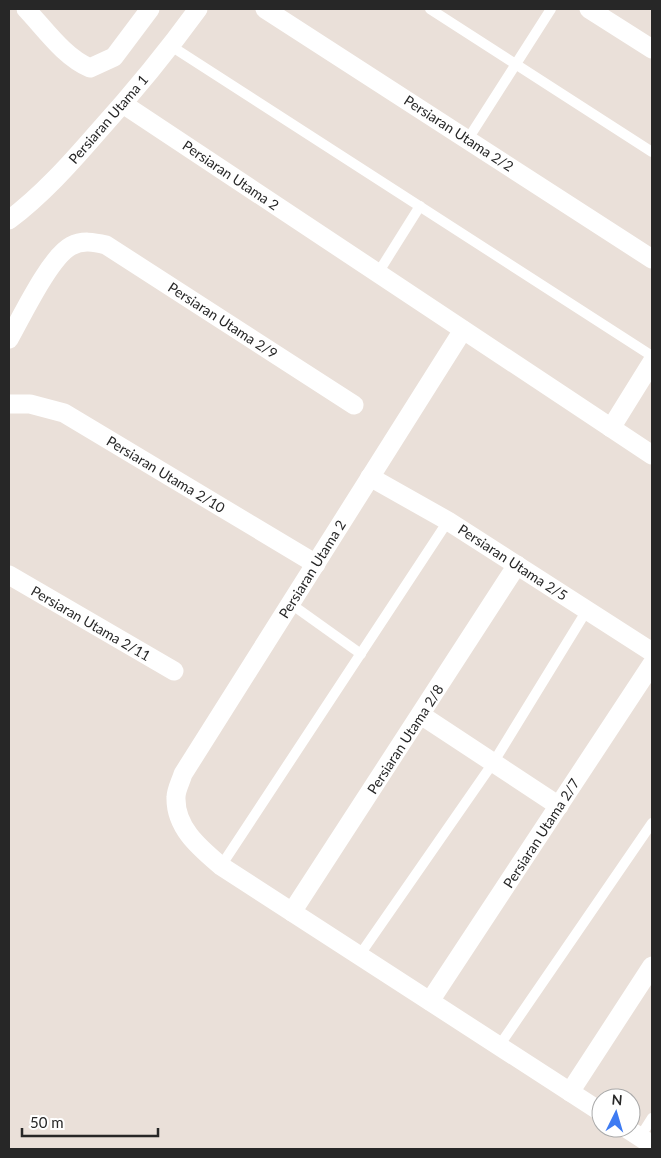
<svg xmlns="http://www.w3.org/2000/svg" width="661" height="1158" font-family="Lato,sans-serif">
<rect width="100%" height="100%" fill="#eae0d9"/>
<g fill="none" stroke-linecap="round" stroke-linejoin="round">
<g stroke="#fff" stroke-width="10">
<polyline points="430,9 652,152"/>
<polyline points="171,46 652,356"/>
<polyline points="468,139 551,9"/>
<polyline points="378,273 420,206"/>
<polyline points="291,604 361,654"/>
<polyline points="221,866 448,521"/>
<polyline points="359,956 493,763 587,610"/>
<polyline points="499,1046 652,823"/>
<polyline points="640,1137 652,1118"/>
</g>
<g stroke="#fff" stroke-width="19">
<path d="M 26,9 C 45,29 64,57 90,68 L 114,57 L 150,9"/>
<polyline points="265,9 652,259"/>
<polyline points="589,9 652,49"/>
<polyline points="123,104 652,455"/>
<path d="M 9,220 C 42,195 69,165 96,134 C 132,94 166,53 198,9"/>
<path d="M 463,330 L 183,774 C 181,781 176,790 176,797 C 175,828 200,848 221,866 L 601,1112"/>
<path d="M 9,339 C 22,316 50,257 71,246 C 82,240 94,242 106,245 L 354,405"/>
<polyline points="9,404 30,404 64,413 316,564"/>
<polyline points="611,428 652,362"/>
<polyline points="370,477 448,521 652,652"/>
<polyline points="9,575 174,671"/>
<polyline points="421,715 559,806"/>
<polyline points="292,912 517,565"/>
<polyline points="430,1001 652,664"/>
<polyline points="570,1092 652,966"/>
<polyline points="626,1128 652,1145"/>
</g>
</g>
<g text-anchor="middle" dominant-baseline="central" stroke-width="4" stroke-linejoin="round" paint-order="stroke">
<g font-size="14" fill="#272727" stroke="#fff">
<text transform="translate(108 119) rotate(-49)">Persiaran Utama 1</text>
<text transform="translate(459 133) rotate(33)">Persiaran Utama 2/2</text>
<text transform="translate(231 175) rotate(34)">Persiaran Utama 2</text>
<text transform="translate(223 320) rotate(33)">Persiaran Utama 2/9</text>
<text transform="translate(166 474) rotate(31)">Persiaran Utama 2/10</text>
<text transform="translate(513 562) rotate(33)">Persiaran Utama 2/5</text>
<text transform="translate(312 569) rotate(-58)">Persiaran Utama 2</text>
<text transform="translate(91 623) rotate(30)">Persiaran Utama 2/11</text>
<text transform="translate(405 739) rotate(-57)">Persiaran Utama 2/8</text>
<text transform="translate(541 833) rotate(-57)">Persiaran Utama 2/7</text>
</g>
</g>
<rect width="661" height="1158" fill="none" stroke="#272727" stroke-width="20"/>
<g transform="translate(616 1113) rotate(5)"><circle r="24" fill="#ffffff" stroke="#a9a9a9"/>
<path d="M0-4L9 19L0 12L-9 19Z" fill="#3e7bf2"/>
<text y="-8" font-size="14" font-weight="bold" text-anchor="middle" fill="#272727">N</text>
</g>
<path d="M22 1128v8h136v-8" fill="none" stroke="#272727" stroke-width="2.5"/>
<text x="30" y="1128" font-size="15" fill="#272727" stroke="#ffffff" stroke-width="4" paint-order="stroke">50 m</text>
</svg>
